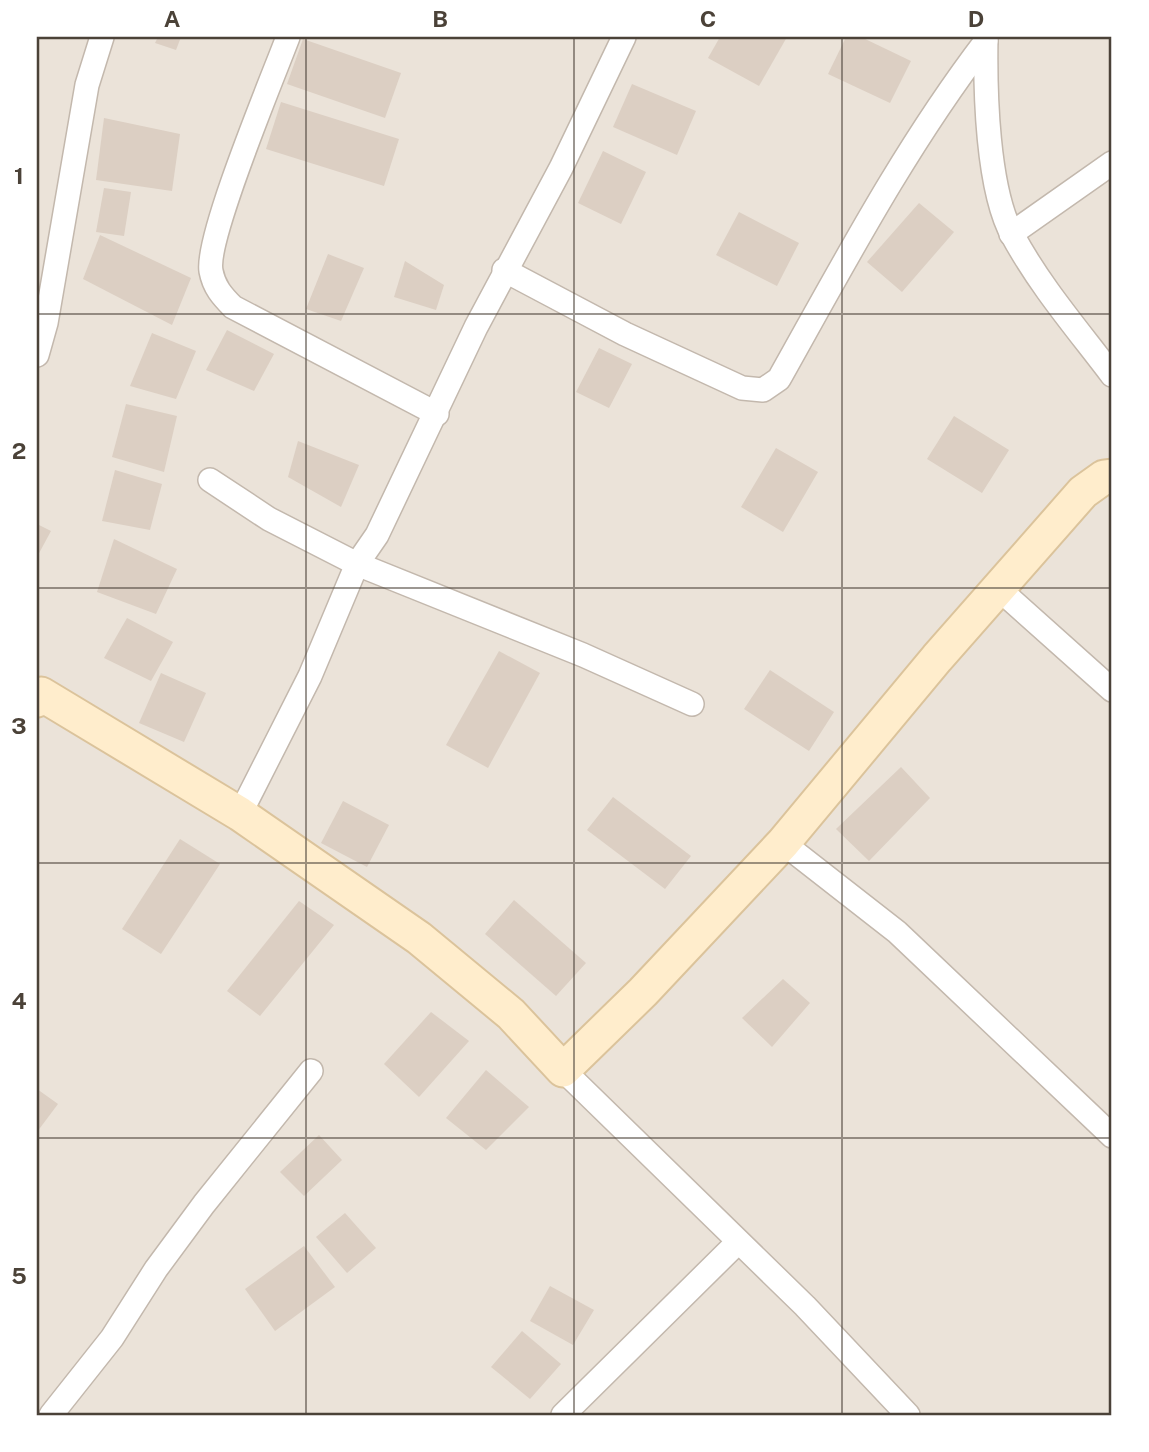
<svg xmlns="http://www.w3.org/2000/svg" width="1149" height="1452" font-family="'Public Sans',sans-serif">
<rect width="100%" height="100%" fill="#f6f2eb"/>
<rect fill="#ebe3d9" x="37" y="37" width="1075" height="1378"/>
<g fill="#dccfc3">
<polygon points="158,37 181,37 176,50 155,43"/>
<polygon points="720,37 787,37 759,86 708,58"/>
<polygon points="846,37 861,37 911,61 890,103 828,74"/>
<polygon points="303,39 401,73 385,118 287,84"/>
<polygon points="632,84 696,111 677,155 613,127"/>
<polygon points="281,102 399,139 384,186 266,149"/>
<polygon points="104,118 180,134 172,191 96,180"/>
<polygon points="603,151 646,172 621,224 578,203"/>
<polygon points="104,188 131,192 124,236 96,232"/>
<polygon points="919,203 954,232 902,292 867,262"/>
<polygon points="739,212 799,243 777,286 716,255"/>
<polygon points="100,235 191,278 172,325 83,279"/>
<polygon points="328,254 364,268 341,321 306,309"/>
<polygon points="405,261 444,285 436,310 394,297"/>
<polygon points="227,330 274,354 254,391 206,370"/>
<polygon points="152,333 196,351 176,399 130,386"/>
<polygon points="599,348 632,364 609,408 576,392"/>
<polygon points="126,404 177,416 164,472 112,457"/>
<polygon points="954,416 1009,450 982,493 927,459"/>
<polygon points="298,441 359,465 341,507 288,477"/>
<polygon points="776,448 818,472 783,532 741,507"/>
<polygon points="115,470 162,484 150,530 102,521"/>
<polygon points="37,524 51,531 37,557"/>
<polygon points="114,539 177,569 156,614 97,592"/>
<polygon points="127,618 173,642 151,681 104,658"/>
<polygon points="499,651 540,673 488,768 446,745"/>
<polygon points="770,670 834,712 809,751 744,709"/>
<polygon points="161,673 206,693 184,742 139,723"/>
<polygon points="901,767 930,798 869,861 836,829"/>
<polygon points="613,797 691,856 665,889 587,830"/>
<polygon points="343,801 389,825 367,867 321,843"/>
<polygon points="180,839 220,864 161,954 122,929"/>
<polygon points="514,900 586,963 556,996 485,934"/>
<polygon points="299,901 334,925 260,1016 227,991"/>
<polygon points="783,979 810,1003 772,1047 742,1018"/>
<polygon points="431,1012 469,1041 419,1097 384,1064"/>
<polygon points="486,1070 529,1107 486,1150 446,1118"/>
<polygon points="37,1089 58,1104 37,1132"/>
<polygon points="319,1135 342,1160 304,1196 280,1172"/>
<polygon points="345,1213 376,1248 347,1273 316,1237"/>
<polygon points="304,1246 335,1287 275,1331 245,1289"/>
<polygon points="550,1286 594,1310 573,1345 530,1321"/>
<polygon points="522,1331 561,1364 530,1399 491,1367"/>
</g>
<g fill="none" stroke-linecap="round" stroke-linejoin="round">
<defs>
<g id="street">
<path d="M 288,37 C 273,77 205,239 211,271 C 214,287 222,296 233,307 L 437,414"/>
<path d="M 986,37 C 985,90 987,190 1013,236 C 1040,286 1078,330 1112,375"/>
<polyline points="1011,234 1112,163"/>
<path d="M 504,270 L 625,334 L 742,388 L 763,390 L 779,379 C 844,263 905,147 986,41"/>
<polyline points="37,355 46,323 87,85 102,37"/>
<polyline points="210,480 269,519 357,564 583,655 692,704"/>
<polyline points="1000,590 1112,690"/>
<polyline points="240,814 310,676 357,564 377,535 476,327 561,168 624,37"/>
<polyline points="783,843 897,932 1112,1136"/>
<polyline points="563,1070 805,1306 908,1415"/>
<polyline points="51,1415 112,1338 156,1269 204,1204 311,1071"/>
<polyline points="563,1415 738,1242"/>
</g>
<polyline id="secondary" points="37,700 41,694 240,814 419,938 511,1014 563,1070 643,992 783,843 937,658 1083,492 1104,477 1112,476"/>
</defs>
<use href="#street" stroke="#c3b8ad" stroke-width="26"/>
<use href="#secondary" stroke="#dbc39b" stroke-width="37"/>
<use href="#street" stroke="#fff" stroke-width="23"/>
<use href="#secondary" stroke="#ffedcc" stroke-width="33"/>
</g>
<path fill="none" stroke="#4b4238" stroke-width="2" stroke-opacity="0.55" d="M 306,37 L 306,1415M 574,37 L 574,1415M 842,37 L 842,1415M 37,314 L 1112,314M 37,588 L 1112,588M 37,863 L 1112,863M 37,1138 L 1112,1138"/>
<rect width="1149" height="1452" fill="none" stroke="#ffffff" stroke-width="77"/>
<rect x="38" y="38" width="1072" height="1376" fill="none" stroke="#4b4238" stroke-width="2.5"/>
<g font-size="23" text-anchor="middle" font-weight="bold" fill="#4b4238">
<text x="172" y="27">A</text>
<text x="440" y="27">B</text>
<text x="708" y="27">C</text>
<text x="976" y="27">D</text>
<text x="19" y="184">1</text>
<text x="19" y="459">2</text>
<text x="19" y="734">3</text>
<text x="19" y="1009">4</text>
<text x="19" y="1284">5</text>
</g>
</svg>
